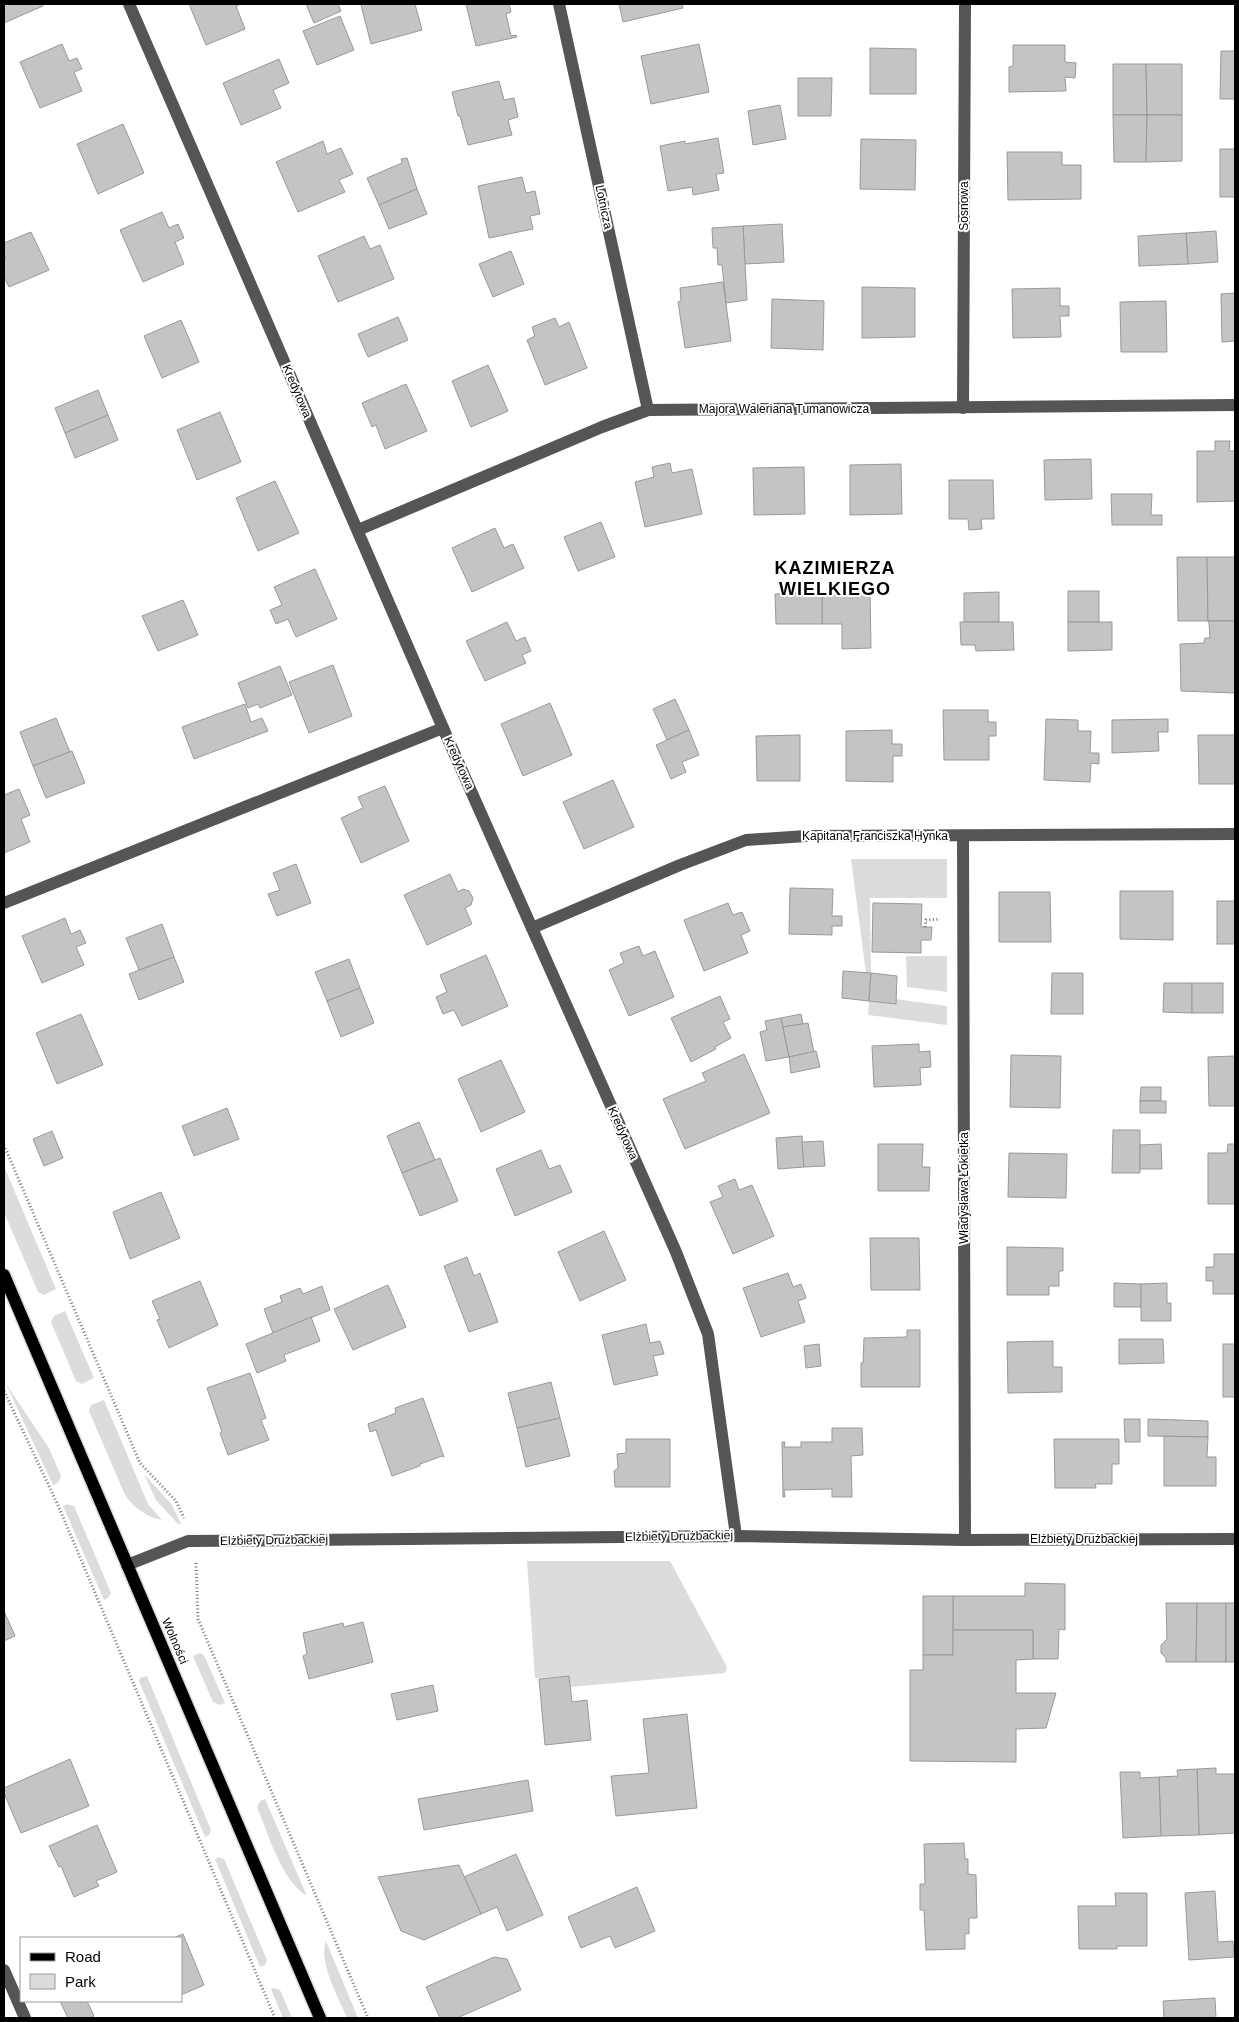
<svg xmlns="http://www.w3.org/2000/svg" width="1239" height="2022" font-family="Arial,sans-serif">
<rect width="100%" height="100%" fill="#fff"/>
<g fill="#dcdcdc">
<polygon points="851,859 947,859 947,898 870,898 871,973 866,973"/>
<polygon points="906,956 947,956 947,992 907,987"/>
<polygon points="896,999 947,1006 947,1025 868,1015 869,1001 895,1004"/>
<polygon points="4,1166 56,1289 44,1295 38,1292 4,1212"/>
<polygon points="65,1311 94,1378 82,1384 76,1381 51,1322 54,1316"/>
<polygon points="6,1384 49,1448 61,1476 58,1483 53,1485"/>
<path d="M 104,1400 L 148,1504 L 162,1520 C 147,1517 134,1508 125,1495 L 89,1411 L 91,1405 Z"/>
<polygon points="144,1474 172,1505 181,1524 178,1524 156,1500"/>
<polygon points="67,1504 74,1506 111,1593 108,1598 104,1600 63,1506"/>
<polygon points="527,1561 670,1561 727,1667 725,1673 570,1687 569,1676 535,1678"/>
<polygon points="200,1653 204,1655 225,1703 219,1705 213,1702 193,1656"/>
<polygon points="147,1676 211,1830 209,1835 205,1837 139,1681 140,1678"/>
<path d="M 265,1799 L 307,1896 C 282,1882 268,1833 257,1807 L 260,1801 Z"/>
<polygon points="219,1857 224,1859 267,1960 265,1965 260,1967 215,1859"/>
<path d="M 326,1941 L 358,2018 L 347,2018 C 339,1998 318,1963 326,1941 Z"/>
<polygon points="274,1988 280,1990 292,2018 283,2018 271,1989"/>
</g>
<g fill="#c4c4c4" stroke="#999">
<polygon points="4,4 43,4 43,6 4,23"/>
<polygon points="189,4 241,4 236,6 245,29 206,45"/>
<polygon points="306,4 338,4 341,11 314,23"/>
<polygon points="364,4 415,4 422,30 371,44 361,5"/>
<polygon points="466,4 509,4 511,12 506,14 511,36 516,35 517,37 476,46"/>
<polygon points="619,4 682,4 683,8 623,22"/>
<polygon points="340,16 354,50 317,65 303,31"/>
<polygon points="62,44 69,61 77,58 82,69 74,72 82,91 40,108 20,62"/>
<polygon points="699,44 709,92 651,104 641,56"/>
<polygon points="1013,45 1065,45 1065,62 1076,63 1075,78 1065,77 1066,91 1009,92 1009,67 1013,66"/>
<polygon points="870,48 916,49 916,94 870,94"/>
<polygon points="1221,51 1235,51 1235,99 1220,99"/>
<polygon points="279,59 289,83 273,90 281,108 241,125 223,83"/>
<polygon points="1113,64 1146,64 1147,115 1113,115"/>
<polygon points="1146,64 1182,64 1182,115 1147,115"/>
<polygon points="798,78 832,78 831,116 798,116"/>
<polygon points="499,81 504,100 514,98 518,117 508,120 512,135 468,145 460,116 458,116 452,92"/>
<polygon points="780,105 786,139 753,145 748,111"/>
<polygon points="1113,115 1147,115 1146,162 1114,162"/>
<polygon points="1147,115 1182,115 1182,161 1146,162"/>
<polygon points="123,124 144,173 98,194 77,144"/>
<polygon points="718,138 724,173 716,174 719,190 693,195 692,187 668,191 660,146 685,141 685,144"/>
<polygon points="861,139 916,140 915,190 860,189"/>
<polygon points="323,141 327,154 341,148 353,174 339,180 345,192 298,212 276,162"/>
<rect x="1220" y="149" width="15" height="48"/>
<polygon points="1007,152 1062,152 1062,165 1081,165 1081,199 1008,200"/>
<polygon points="407,158 417,189 379,205 367,178 402,163 401,159"/>
<polygon points="522,177 526,193 535,191 540,214 530,216 533,229 489,238 478,186"/>
<polygon points="417,189 427,214 389,229 379,205"/>
<polygon points="162,212 169,228 178,224 184,238 175,242 184,264 143,282 120,230"/>
<polygon points="782,224 784,262 745,264 743,226"/>
<polygon points="743,226 747,300 726,303 722,265 718,265 717,248 713,248 712,228"/>
<polygon points="1216,231 1218,262 1188,264 1186,233"/>
<polygon points="31,232 49,270 9,287 4,277 4,259 6,258 4,254 4,243"/>
<polygon points="1186,233 1188,264 1139,266 1138,236"/>
<polygon points="364,236 370,249 380,245 394,279 338,302 318,256"/>
<polygon points="511,251 524,284 493,297 479,264"/>
<polygon points="723,282 731,341 685,348 678,302 681,301 680,288"/>
<polygon points="862,287 915,288 915,337 862,338"/>
<polygon points="1060,288 1060,306 1069,306 1069,316 1060,316 1061,337 1013,338 1012,289"/>
<polygon points="1235,293 1235,341 1222,342 1221,294"/>
<polygon points="772,299 824,301 823,350 771,348"/>
<polygon points="1166,301 1167,352 1121,352 1120,302"/>
<polygon points="398,317 408,340 368,357 358,334"/>
<polygon points="555,318 559,327 569,322 587,368 545,385 527,340 535,336 532,327"/>
<polygon points="181,320 199,362 162,378 144,336"/>
<polygon points="488,365 508,411 471,427 452,381"/>
<polygon points="406,384 427,431 385,449 376,425 372,427 362,403"/>
<polygon points="98,390 108,415 65,433 55,408"/>
<polygon points="220,412 241,462 197,480 177,430"/>
<polygon points="108,415 118,440 75,458 65,433"/>
<polygon points="1215,441 1230,441 1229,451 1235,451 1235,501 1197,502 1197,451 1215,451"/>
<polygon points="1091,459 1092,499 1045,500 1044,460"/>
<polygon points="670,463 672,473 692,469 702,514 645,527 635,482 654,477 652,467"/>
<polygon points="901,464 902,514 850,515 850,465"/>
<polygon points="804,467 805,514 754,515 753,468"/>
<polygon points="949,480 993,480 994,519 981,519 982,529 969,530 968,519 949,519"/>
<polygon points="275,481 299,533 258,551 236,498"/>
<polygon points="1111,494 1152,494 1151,515 1162,515 1162,525 1112,525"/>
<polygon points="601,522 615,557 578,571 564,537"/>
<polygon points="495,528 504,548 513,544 524,568 472,592 452,548"/>
<polygon points="1177,557 1207,557 1208,621 1178,621"/>
<polygon points="1207,557 1235,557 1235,621 1208,621"/>
<polygon points="315,569 337,619 296,637 288,619 276,624 270,610 282,605 274,587"/>
<polygon points="870,591 871,648 842,649 842,624 822,624 822,592"/>
<rect x="1068" y="591" width="31" height="31"/>
<polygon points="822,592 822,624 776,624 775,594"/>
<polygon points="999,592 999,622 964,622 964,593"/>
<polygon points="183,600 198,635 158,651 142,616"/>
<polygon points="1208,621 1235,621 1235,693 1181,691 1180,644 1204,643 1205,638 1210,638 1209,623"/>
<polygon points="507,622 516,641 525,637 531,651 522,655 526,663 485,681 466,641"/>
<polygon points="960,622 1013,622 1014,650 976,651 975,645 961,645"/>
<polygon points="1068,622 1112,622 1112,650 1068,651"/>
<polygon points="333,665 352,716 309,733 289,682"/>
<polygon points="280,666 292,695 260,708 258,704 248,708 238,683"/>
<polygon points="675,699 689,730 667,740 653,709"/>
<polygon points="550,703 572,755 523,776 501,724"/>
<polygon points="245,704 251,722 262,718 268,731 194,759 182,727"/>
<polygon points="943,710 988,710 988,722 996,722 996,736 989,736 989,760 944,760"/>
<polygon points="56,718 70,752 33,766 20,732"/>
<polygon points="1046,719 1078,720 1078,731 1091,731 1090,753 1099,753 1099,764 1091,763 1090,782 1044,780"/>
<polygon points="1168,719 1168,732 1158,732 1159,751 1112,753 1112,720"/>
<polygon points="689,730 699,755 682,762 686,772 671,779 656,745"/>
<polygon points="892,730 892,744 902,744 902,756 893,756 893,782 846,781 846,731"/>
<polygon points="800,735 800,781 757,781 756,736"/>
<polygon points="1198,735 1235,735 1235,784 1199,784"/>
<polygon points="72,751 85,783 46,798 33,766"/>
<polygon points="613,780 634,827 584,849 563,802"/>
<polygon points="385,786 409,841 361,863 341,818 363,808 358,797"/>
<polygon points="19,789 30,815 21,819 30,842 4,853 4,795"/>
<polygon points="296,864 311,903 277,916 268,894 280,890 273,873"/>
<polygon points="450,874 458,892 463,889 469,891 473,898 471,905 465,908 472,924 427,945 404,895"/>
<polygon points="790,888 833,889 832,916 842,916 842,926 832,926 832,935 789,934"/>
<polygon points="1120,891 1173,891 1173,940 1120,939"/>
<polygon points="999,892 1050,892 1051,942 999,942"/>
<rect x="1217" y="901" width="18" height="43"/>
<polygon points="728,903 733,915 742,912 750,931 741,935 748,953 704,971 684,920"/>
<polygon points="873,903 922,904 921,927 932,927 931,940 921,940 921,953 872,952"/>
<polygon points="65,918 71,934 80,930 86,943 76,947 84,965 42,983 22,936"/>
<polygon points="162,924 174,957 139,970 126,938"/>
<polygon points="639,946 643,956 655,951 674,997 629,1016 609,970 624,963 620,953"/>
<polygon points="486,955 508,1006 462,1026 454,1010 443,1014 436,997 447,992 440,975"/>
<polygon points="174,957 184,982 139,1000 129,974"/>
<polygon points="349,959 360,988 327,1001 315,972"/>
<polygon points="843,971 871,973 869,1001 842,998"/>
<polygon points="871,973 897,976 896,1004 869,1001"/>
<polygon points="1052,973 1083,973 1083,1014 1051,1014"/>
<polygon points="1164,983 1192,983 1192,1013 1163,1012"/>
<rect x="1192" y="983" width="31" height="30"/>
<polygon points="360,988 374,1023 341,1037 327,1001"/>
<polygon points="720,996 730,1019 723,1022 731,1038 715,1047 716,1049 691,1062 671,1018"/>
<polygon points="81,1014 103,1065 57,1084 36,1033"/>
<polygon points="801,1014 803,1024 783,1027 781,1018"/>
<polygon points="781,1018 789,1057 766,1061 760,1032 767,1030 765,1021"/>
<polygon points="808,1023 814,1052 789,1057 783,1027"/>
<polygon points="919,1044 919,1052 930,1051 931,1067 920,1068 921,1085 874,1087 872,1046"/>
<polygon points="816,1051 820,1067 791,1073 789,1057"/>
<polygon points="744,1054 770,1113 685,1149 663,1099 706,1081 702,1073"/>
<polygon points="1011,1055 1061,1056 1060,1108 1010,1107"/>
<polygon points="1235,1056 1235,1106 1209,1106 1208,1057"/>
<polygon points="501,1060 525,1112 481,1132 458,1079"/>
<polygon points="1141,1087 1161,1087 1161,1101 1140,1101"/>
<rect x="1140" y="1101" width="26" height="12"/>
<polygon points="227,1108 239,1139 194,1156 182,1126"/>
<polygon points="419,1122 435,1160 402,1173 387,1136"/>
<polygon points="1113,1130 1140,1130 1140,1173 1112,1173"/>
<polygon points="52,1131 63,1158 44,1166 33,1139"/>
<polygon points="802,1136 804,1167 778,1169 776,1138"/>
<polygon points="823,1141 825,1166 804,1167 802,1142"/>
<polygon points="878,1144 923,1144 922,1167 930,1167 929,1191 878,1191"/>
<polygon points="1161,1144 1162,1169 1140,1169 1140,1145"/>
<polygon points="1228,1144 1235,1144 1235,1204 1208,1204 1208,1153 1227,1153"/>
<polygon points="541,1150 549,1169 560,1165 572,1192 515,1216 496,1169"/>
<polygon points="1009,1153 1067,1154 1066,1198 1008,1197"/>
<polygon points="440,1158 458,1201 420,1216 402,1173"/>
<polygon points="735,1179 739,1190 752,1185 774,1236 733,1254 710,1202 723,1197 718,1186"/>
<polygon points="161,1192 180,1238 130,1259 113,1212"/>
<polygon points="604,1231 626,1280 580,1301 558,1252"/>
<polygon points="870,1238 919,1238 920,1290 871,1290"/>
<polygon points="1007,1247 1063,1248 1063,1271 1059,1271 1059,1286 1049,1286 1049,1295 1007,1295"/>
<polygon points="1214,1254 1235,1254 1235,1294 1213,1294 1213,1281 1206,1281 1206,1267 1214,1267"/>
<polygon points="467,1257 474,1276 480,1273 498,1322 469,1332 444,1266"/>
<polygon points="788,1273 793,1287 801,1284 806,1298 798,1301 805,1322 761,1337 743,1288"/>
<polygon points="200,1281 218,1325 169,1348 157,1320 160,1319 152,1301"/>
<polygon points="1114,1283 1141,1284 1141,1307 1114,1307"/>
<polygon points="1167,1283 1167,1303 1171,1303 1171,1321 1141,1321 1141,1284"/>
<polygon points="388,1285 406,1327 353,1350 334,1309"/>
<polygon points="322,1286 330,1310 273,1333 264,1309 282,1302 280,1296 300,1288 303,1294"/>
<polygon points="311,1317 320,1341 284,1355 286,1361 257,1373 246,1344"/>
<polygon points="646,1324 650,1343 660,1341 664,1354 653,1356 658,1375 614,1385 602,1335"/>
<polygon points="907,1330 920,1330 920,1387 861,1387 861,1363 863,1363 864,1338 907,1337"/>
<polygon points="1119,1339 1163,1339 1164,1363 1119,1364"/>
<polygon points="1053,1341 1053,1367 1062,1367 1062,1392 1008,1393 1007,1342"/>
<polygon points="819,1344 821,1366 806,1368 804,1346"/>
<rect x="1223" y="1344" width="12" height="53"/>
<polygon points="250,1373 266,1418 261,1420 269,1440 228,1455 220,1433 222,1432 207,1388"/>
<polygon points="551,1382 560,1418 517,1428 508,1393"/>
<polygon points="423,1398 444,1457 442,1456 420,1464 420,1466 392,1476 376,1430 370,1432 368,1424 396,1413 395,1408"/>
<polygon points="560,1418 570,1456 526,1467 517,1428"/>
<polygon points="1124,1419 1140,1419 1140,1442 1125,1442"/>
<polygon points="1148,1419 1208,1421 1208,1437 1148,1436"/>
<polygon points="832,1428 862,1428 863,1455 851,1456 852,1497 832,1497 832,1489 784,1490 785,1497 783,1497 782,1442 785,1442 784,1447 801,1447 801,1442 832,1442"/>
<polygon points="1164,1436 1208,1437 1207,1457 1216,1457 1216,1486 1164,1486"/>
<polygon points="626,1439 670,1439 670,1487 615,1487 614,1471 618,1468 617,1454 626,1453"/>
<polygon points="1054,1439 1119,1439 1119,1464 1112,1464 1112,1484 1095,1484 1096,1488 1055,1488"/>
<polygon points="1025,1583 1065,1584 1065,1630 1059,1629 1058,1659 1033,1659 1033,1630 953,1630 953,1596 1025,1596"/>
<rect x="923" y="1596" width="30" height="59"/>
<polygon points="1166,1603 1197,1603 1196,1662 1166,1662 1166,1658 1161,1653 1161,1645 1167,1639"/>
<polygon points="1197,1603 1226,1603 1226,1662 1196,1662"/>
<rect x="1226" y="1603" width="9" height="59"/>
<polygon points="4,1611 15,1636 4,1641"/>
<polygon points="363,1622 373,1662 309,1679 303,1656 307,1654 303,1633 343,1623 344,1627"/>
<polygon points="953,1630 1033,1630 1033,1659 1016,1660 1016,1693 1056,1693 1046,1728 1016,1729 1016,1762 910,1761 910,1670 923,1670 923,1655 953,1655"/>
<polygon points="569,1676 572,1702 587,1700 591,1740 545,1745 539,1679"/>
<polygon points="433,1685 438,1711 397,1720 391,1694"/>
<polygon points="687,1714 697,1808 616,1816 611,1776 649,1773 643,1719"/>
<polygon points="70,1759 89,1806 21,1833 4,1793 4,1788"/>
<polygon points="1216,1768 1216,1774 1235,1774 1235,1833 1199,1835 1197,1769"/>
<polygon points="1197,1769 1199,1835 1161,1836 1159,1777 1178,1776 1177,1770"/>
<polygon points="1120,1772 1140,1772 1140,1778 1159,1777 1161,1836 1123,1838"/>
<polygon points="528,1780 533,1811 424,1830 418,1799"/>
<polygon points="97,1825 117,1872 96,1881 99,1886 74,1897 61,1866 59,1867 49,1846"/>
<polygon points="964,1843 965,1859 968,1859 968,1874 976,1875 977,1918 969,1918 969,1934 965,1933 965,1949 926,1950 924,1910 920,1910 920,1884 925,1884 924,1844"/>
<polygon points="516,1854 543,1915 507,1931 497,1907 481,1914 464,1877"/>
<polygon points="459,1865 481,1914 424,1940 401,1931 378,1877"/>
<polygon points="637,1887 655,1931 615,1948 610,1936 581,1948 568,1917"/>
<polygon points="1215,1891 1218,1942 1233,1941 1234,1957 1189,1960 1185,1893"/>
<polygon points="1115,1893 1147,1893 1147,1946 1117,1946 1117,1949 1079,1949 1078,1906 1116,1906"/>
<polygon points="183,1934 204,1985 181,1995 181,1938 173,1938"/>
<polygon points="494,1957 507,1959 521,1990 457,2018 440,2018 426,1987"/>
<polygon points="1215,1998 1216,2018 1164,2018 1163,2001"/>
<polygon points="60,2001 87,2001 94,2016 89,2018 68,2018"/>
</g>
<g fill="none" stroke-linecap="round" stroke-linejoin="round">
<defs>
<polyline id="major" points="4,1275 320,2018"/>
</defs>
<use href="#major" stroke="#dbdbdb" stroke-width="15"/>
<g stroke="#777" stroke-width="3" stroke-dasharray="1 2.5" stroke-linecap="butt">
<polyline points="925,927 926,920 940,919"/>
<polyline points="4,1145 140,1463 176,1501 184,1518"/>
<polyline points="4,1391 57,1503 275,2018"/>
<polyline points="196,1563 198,1619 368,2018"/>
</g>
<g stroke="#555" stroke-width="12">
<polyline points="129,4 443,728 676,1252 708,1334 736,1536"/>
<polyline points="559,4 648,410"/>
<polyline points="963,408 965,4"/>
<polyline points="358,530 602,427 648,410 1235,405"/>
<polyline points="963,836 965,1540"/>
<polyline points="4,903 443,728"/>
<polyline points="532,928 680,865 746,840 806,836 1235,834"/>
<polyline points="127,1565 188,1541 736,1536 965,1540 1235,1539"/>
<polyline points="4,1970 25,2018"/>
</g>
<use href="#major" stroke="#000" stroke-width="12"/>
</g>
<g text-anchor="middle" dominant-baseline="central" stroke-width="4" stroke-linejoin="round" paint-order="stroke">
<g font-size="12" fill="#000" stroke="#fff">
<text transform="translate(964 206) rotate(-90)">Sosnowa</text>
<text transform="translate(604 207) rotate(78)">Lotnicza</text>
<text transform="translate(297 391) rotate(67)">Kredytowa</text>
<text x="784" y="409">Majora Waleriana Tumanowicza</text>
<text transform="translate(459 763) rotate(66)">Kredytowa</text>
<text x="875" y="836">Kapitana Franciszka Hynka</text>
<text transform="translate(623 1133) rotate(66)">Kredytowa</text>
<text transform="translate(964 1188) rotate(-90)">Władysława Łokietka</text>
<text transform="translate(679 1536) rotate(-1)">Elżbiety Drużbackiej</text>
<text x="1084" y="1539">Elżbiety Drużbackiej</text>
<text transform="translate(274 1540) rotate(-1)">Elżbiety Drużbackiej</text>
<text transform="translate(175 1641) rotate(67)">Wolności</text>
</g>
<g font-size="18" font-weight="bold" letter-spacing="1" fill="#000" stroke="#fff">
<text x="835" y="568">KAZIMIERZA<tspan x="835" dy="21">WIELKIEGO</tspan></text>
</g>
</g>
<rect width="1239" height="2022" fill="none" stroke="#000000" stroke-width="10"/>
<rect x="20" y="1937" width="162" height="65" fill="#ffffff" stroke="#999999"/>
<rect x="30" y="1953" width="25" height="8" fill="#000000" stroke="#999999"/>
<text x="65" y="1962" font-size="15" fill="#000000">Road</text>
<rect x="30" y="1974" width="25" height="15" fill="#dcdcdc" stroke="#999999"/>
<text x="65" y="1987" font-size="15" fill="#000000">Park</text>
</svg>
